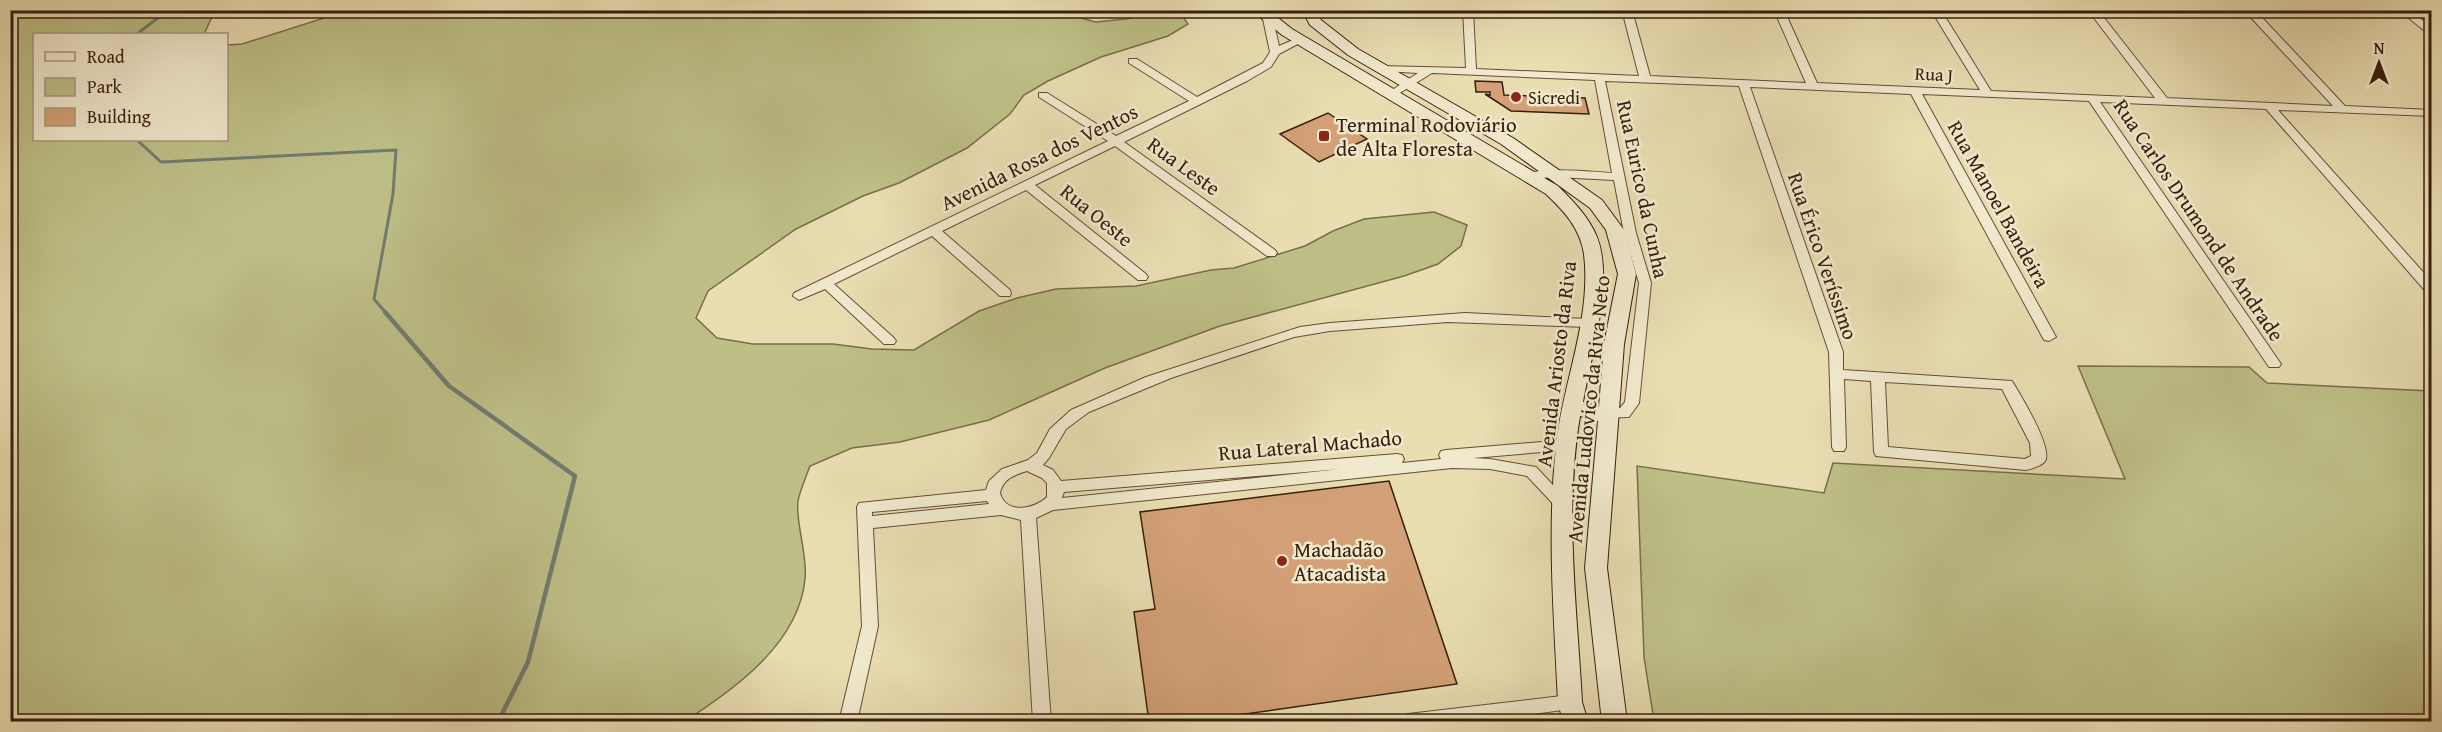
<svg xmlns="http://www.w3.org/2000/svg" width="2442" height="732" font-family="'Gentium Book Plus',serif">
<rect width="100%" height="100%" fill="#e9ddb2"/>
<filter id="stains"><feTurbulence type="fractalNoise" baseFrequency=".00333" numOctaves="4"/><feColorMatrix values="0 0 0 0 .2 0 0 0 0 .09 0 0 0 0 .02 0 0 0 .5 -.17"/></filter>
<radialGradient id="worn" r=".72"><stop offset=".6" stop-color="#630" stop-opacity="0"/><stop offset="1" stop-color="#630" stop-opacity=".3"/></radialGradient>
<g fill="#bebf87" stroke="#7a6e49" stroke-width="1.5">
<path d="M 1066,11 L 1065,13 L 1095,22 L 1126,19 L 1154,13 L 1180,13 L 1188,24 L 1168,36 L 1101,57 L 1048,81 L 1024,95 L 1010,114 L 967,148 L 899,183 L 863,196 L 796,229 L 708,291 L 696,318 L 717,338 L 753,344 L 833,344 L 872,349 L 914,350 L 979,311 L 1017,298 L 1056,289 L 1136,286 L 1211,270 L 1234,268 L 1305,246 L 1333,231 L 1364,219 L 1434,212 L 1467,225 L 1461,246 L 1438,264 L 1404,276 L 1220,326 L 1105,368 L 989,420 L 900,442 L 852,448 L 810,466 C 806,477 800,490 798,501 C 795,521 808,556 805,579 C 799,643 735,689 685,721 L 11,721 L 11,11 L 219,11 L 212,17 L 204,34 L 34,34 L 34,140 L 226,140 L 227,45 L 242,44 L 346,11 Z"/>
<polygon points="2078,366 2249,367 2267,383 2431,391 2431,721 1654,721 1644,657 1637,466 1824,493 1833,463 2125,479"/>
</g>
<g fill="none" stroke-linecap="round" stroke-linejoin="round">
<g stroke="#717c6f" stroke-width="3">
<polyline points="137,34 159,17 148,10"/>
<polyline points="137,140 161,162 396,150 393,194 374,299 386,313"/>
</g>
<polyline stroke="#717c6f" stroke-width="4.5" points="385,312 449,386 575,476 528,662 498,722"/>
</g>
<g fill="#d3a077" stroke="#371d0b" stroke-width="1.5">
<polygon points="1475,81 1502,82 1504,95 1585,98 1589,114 1511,111 1485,94 1490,95 1490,92 1476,92"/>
<polygon points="1328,113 1367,139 1319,162 1280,134"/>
<polygon points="1389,481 1457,684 1188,722 1149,722 1134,612 1155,609 1140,512"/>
</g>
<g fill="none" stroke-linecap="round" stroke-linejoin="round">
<defs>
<g id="street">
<path d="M 1463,10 L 1473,10 L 1476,69 L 1639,76 L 1622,10 L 1632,10 L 1650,76 L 1806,83 L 1774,10 L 1784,10 L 1817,83 L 1980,90 L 1931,10 L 1941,10 L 1991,91 L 2155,98 L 2088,10 L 2098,10 L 2167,98 L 2333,106 L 2244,10 L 2255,10 L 2345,106 L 2432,110 L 2432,116 L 2278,110 L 2432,282 L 2432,295 L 2428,294 L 2266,109 L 2100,102 L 2281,364 L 2279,367 L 2269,367 L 2089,101 L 1922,94 L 2056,337 L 2049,341 L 2044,340 L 1911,94 L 1750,87 L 1843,352 L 1843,370 L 2012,381 C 2021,396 2050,443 2046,459 C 2045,465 2031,469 2026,470 L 1876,456 L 1874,452 L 1871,381 L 1844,379 L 1846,447 L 1844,451 L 1834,451 L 1832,447 L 1829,352 L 1739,86 L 1605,81 L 1636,233 L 1651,283 L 1639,403 L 1629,417 L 1604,418 L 1602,414 L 1604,410 L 1620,408 L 1625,402 L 1639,283 L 1624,233 L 1614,180 L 1555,177 L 1529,179 L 1523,176 C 1535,166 1595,172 1612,173 L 1595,80 L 1432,73 L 1395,96 L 1391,97 L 1386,94 L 1418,73 L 1383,71 L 1378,68 L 1379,66 L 1466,68 ZM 1885,382 L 2002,389 L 2030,443 L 2031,456 L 2025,459 L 1888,447 Z"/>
<polygon points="2399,10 2410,10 2432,28 2432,37"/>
<polygon points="1268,16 1273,19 1279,46 1302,36 1307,39 1279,54 1271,67 1247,81 1124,142 1275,250 1277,253 1275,256 1267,256 1115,146 1035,185 1146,274 1148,277 1146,280 1138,280 1026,190 942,231 1010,290 1011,293 1010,296 1000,296 932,236 834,284 894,338 896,341 894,344 884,344 825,289 799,300 793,296 794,293 1108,141 1039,97 1039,93 1047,93 1116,136 1189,101 1129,63 1129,59 1137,59 1197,97 1263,63 1270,52 1263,19"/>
<path d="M 1465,313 L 1588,319 L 1595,323 L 1588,327 L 1448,322 L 1330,331 L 1294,337 L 1171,378 L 1089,412 L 1066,429 L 1049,458 L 1043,465 L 1053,470 L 1061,481 L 1397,454 L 1402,455 L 1404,459 L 1402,463 L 1441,459 L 1439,455 L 1441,451 L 1446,450 L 1566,440 L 1571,441 L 1573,445 L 1571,449 L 1566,450 L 1473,458 L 1490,459 L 1536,467 L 1567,500 L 1569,504 L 1567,508 L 1557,508 L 1527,476 L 1490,469 L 1452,468 L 1053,510 L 1036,518 L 1051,722 L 1033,722 L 1021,520 L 1001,515 L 873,528 L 878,626 L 857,722 L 839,722 L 862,626 L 857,507 L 859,503 L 986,490 L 989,481 L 1002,469 L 1028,460 L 1037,453 L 1050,429 L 1071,410 L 1146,377 L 1300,327 L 1330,323 ZM 1341,469 L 1062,498 L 1064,492 ZM 1027,471 L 1042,478 L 1047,483 L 1047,497 C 1035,509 1006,515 1000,493 C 1003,479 1014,475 1027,471 ZM 987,501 L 989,504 L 872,516 L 872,512 Z"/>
<polygon points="1570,695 1576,697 1579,702 1576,707 1570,709 1473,722 1400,722 1402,717 1408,714"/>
</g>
<path id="secondary" d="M 1251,10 L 1268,10 L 1292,29 L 1558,186 C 1573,201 1589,217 1597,237 C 1614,280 1591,357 1583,402 L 1599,407 L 1604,344 L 1618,274 L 1606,230 L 1590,208 L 1501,144 L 1348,55 L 1310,25 L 1302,10 L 1316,10 L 1321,20 L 1358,49 L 1513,138 L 1602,200 L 1624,230 L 1636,274 L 1624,344 L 1607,568 L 1627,722 L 1602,722 L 1585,568 L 1598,421 L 1580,416 C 1564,510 1577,608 1582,702 L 1588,722 L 1563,722 L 1558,702 C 1554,617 1547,532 1556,447 C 1562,384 1592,319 1584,254 C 1580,228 1564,211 1546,194 L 1282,35 Z"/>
</defs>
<use href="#street" stroke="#644d35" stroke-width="2"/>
<use href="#secondary" stroke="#371d0b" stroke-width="2"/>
<use href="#street" fill="#f1e9cd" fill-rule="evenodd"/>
<use href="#secondary" fill="#f1e9cd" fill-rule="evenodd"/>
</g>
<g fill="#8f2418" stroke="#f1e9cd" stroke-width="2">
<circle cx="1516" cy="97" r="6"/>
<rect x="1318" y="130" width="12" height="12" rx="3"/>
<circle cx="1282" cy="561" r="6"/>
</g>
<g text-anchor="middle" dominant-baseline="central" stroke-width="5" stroke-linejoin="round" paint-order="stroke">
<g font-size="18" fill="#371d0b" stroke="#f1e9cd">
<text transform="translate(1934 74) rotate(3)">Rua J</text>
</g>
<g font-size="18" fill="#371d0b" stroke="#f1e9cd" text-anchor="start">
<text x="1528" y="97">Sicredi</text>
</g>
<g font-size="21" fill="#371d0b" stroke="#f1e9cd" text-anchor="start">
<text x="1336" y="124">Terminal Rodoviário<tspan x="1336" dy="24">de Alta Floresta</tspan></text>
<text x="1294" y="549">Machadão<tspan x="1294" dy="24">Atacadista</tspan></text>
</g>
<g font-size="21" fill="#371d0b" stroke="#f1e9cd">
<text transform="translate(1039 157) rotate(-26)">Avenida Rosa dos Ventos</text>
<text transform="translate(1184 166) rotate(36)">Rua Leste</text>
<text transform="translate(1643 189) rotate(78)">Rua Eurico da Cunha</text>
<text transform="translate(1999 204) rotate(61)">Rua Manoel Bandeira</text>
<text transform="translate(1097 215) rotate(39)">Rua Oeste</text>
<text transform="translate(2199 220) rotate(56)">Rua Carlos Drumond de Andrade</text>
<text transform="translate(1823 256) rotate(71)">Rua Érico Veríssimo</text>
<text transform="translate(1556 364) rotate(-83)">Avenida Ariosto da Riva</text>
<text transform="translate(1588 409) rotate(-84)">Avenida Ludovico da Riva Neto</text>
<text transform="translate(1310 445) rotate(-5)">Rua Lateral Machado</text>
</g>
</g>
<rect width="2442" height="732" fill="none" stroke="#e9ddb2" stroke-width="36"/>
<rect x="12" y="12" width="2418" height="708" fill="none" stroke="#371d0b" stroke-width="3"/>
<rect x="18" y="18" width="2406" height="696" fill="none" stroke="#371d0b" stroke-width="1.5"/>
<rect x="33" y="33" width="195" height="108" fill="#f1e9cd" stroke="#a7977f" stroke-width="1.5"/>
<rect x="45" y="52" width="30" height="9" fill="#f1e9cd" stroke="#a7977f" stroke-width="1.5"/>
<text x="87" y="63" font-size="18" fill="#371d0b">Road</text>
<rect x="45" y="78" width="30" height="18" fill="#bebf87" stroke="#a7977f" stroke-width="1.5"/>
<text x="87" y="93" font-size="18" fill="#371d0b">Park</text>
<rect x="45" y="108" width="30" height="18" fill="#d3a077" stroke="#a7977f" stroke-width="1.5"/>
<text x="87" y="123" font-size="18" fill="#371d0b">Building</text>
<g transform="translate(2379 63)" stroke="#f1e9cd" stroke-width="4.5" paint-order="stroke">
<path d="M0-4.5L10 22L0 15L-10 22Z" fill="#371d0b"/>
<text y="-9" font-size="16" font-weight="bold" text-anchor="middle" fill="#371d0b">N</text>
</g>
<rect width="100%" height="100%" filter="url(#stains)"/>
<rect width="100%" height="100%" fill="url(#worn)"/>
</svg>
